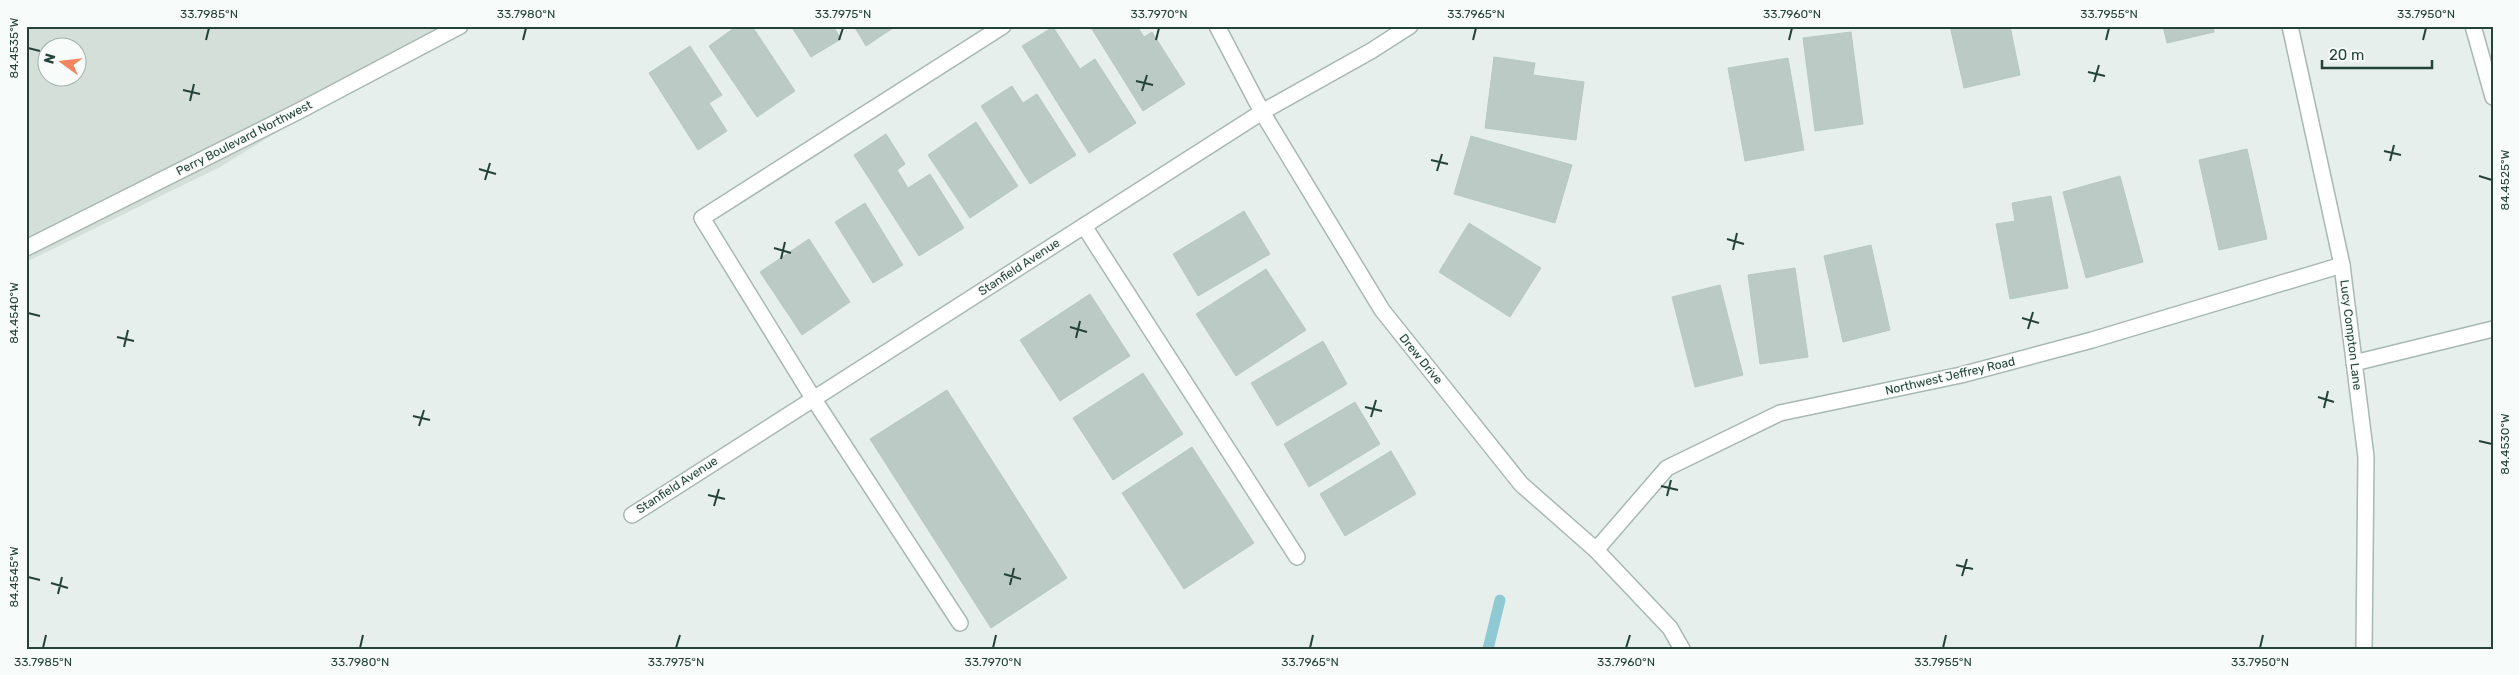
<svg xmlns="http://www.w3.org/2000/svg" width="2519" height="675" font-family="Rubik,sans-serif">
<rect width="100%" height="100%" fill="#e6efeb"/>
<path fill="#d4dfda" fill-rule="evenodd" d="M 26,26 L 451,26 L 220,167 L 26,262 ZM 48,48 L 78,48 L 78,78 L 48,78 Z"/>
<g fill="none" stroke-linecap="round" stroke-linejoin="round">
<polyline stroke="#8ec9d4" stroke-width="11" points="1488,649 1500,600"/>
</g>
<g fill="#bbcac4" stroke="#b8c9c2">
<polygon points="737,26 752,26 795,91 757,117 709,46"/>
<polygon points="791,26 833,26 841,39 811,57"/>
<polygon points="854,26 896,26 866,46"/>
<polygon points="1090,26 1137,26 1144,37 1152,32 1185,84 1143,111"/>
<polygon points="1950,26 2010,26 2020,75 1964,88"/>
<polygon points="2163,26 2213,26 2214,32 2167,43"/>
<polygon points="1053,27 1080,69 1095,59 1136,123 1089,153 1022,46"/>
<polygon points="1851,32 1863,124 1815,131 1803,38"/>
<polygon points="690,46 722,95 709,103 727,131 698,150 649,73"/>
<polygon points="1494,57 1535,63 1533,75 1584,82 1576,140 1485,128"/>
<polygon points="1788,58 1804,150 1745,161 1728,68"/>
<polygon points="1012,86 1023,103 1037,94 1076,155 1030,184 981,106"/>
<polygon points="976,122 1018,186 970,218 928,155"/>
<polygon points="886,134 905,164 897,170 908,188 930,174 964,228 919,256 854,155"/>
<polygon points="1471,136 1572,165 1555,223 1454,194"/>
<polygon points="2247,149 2267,239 2219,250 2199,160"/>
<polygon points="2120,176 2143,262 2086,278 2063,192"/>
<polygon points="2051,196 2068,288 2010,299 1996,224 2015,221 2012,203"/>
<polygon points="865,203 903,265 873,283 835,222"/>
<polygon points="1244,211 1270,254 1198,296 1173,254"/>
<polygon points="1469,223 1541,268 1510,317 1439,272"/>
<polygon points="809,239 850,302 802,335 760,272"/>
<polygon points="1871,245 1890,330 1843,342 1824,256"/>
<polygon points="1795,268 1808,357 1760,364 1748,275"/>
<polygon points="1266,269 1306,330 1236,376 1196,314"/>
<polygon points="1720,285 1743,375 1695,387 1672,297"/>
<polygon points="1090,294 1130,356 1060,401 1020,340"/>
<polygon points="1323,341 1347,384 1277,426 1251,383"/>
<polygon points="1143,373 1183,434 1113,480 1073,418"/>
<polygon points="947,390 1067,578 991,628 870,439"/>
<polygon points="1355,402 1380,444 1309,487 1284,444"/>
<polygon points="1192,447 1254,543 1184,589 1122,493"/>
<polygon points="1391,451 1416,494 1345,536 1320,494"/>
</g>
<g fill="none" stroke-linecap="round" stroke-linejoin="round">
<defs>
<g id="minor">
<polyline points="1217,26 1262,112 1382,310 1521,484 1596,550 1670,628 1682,649"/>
<polyline points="2290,26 2342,265 2366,457 2364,649"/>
<polyline points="2473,26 2493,97"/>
<polyline points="1084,226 1297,557"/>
<polyline points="26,248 299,111 460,26"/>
<polyline points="2354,363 2493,329"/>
<polyline points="632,515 1262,112 1371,51 1410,26"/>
<polyline points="1596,550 1667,468 1780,413 1961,375 2092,340 2342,265"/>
<polyline points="960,623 813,398 702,218 1003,26"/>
</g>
</defs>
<use href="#minor" stroke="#a8b8b2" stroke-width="18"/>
<use href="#minor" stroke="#fff" stroke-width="15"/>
</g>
<path fill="none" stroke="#24423a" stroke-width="2" d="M 206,40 L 209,28M 523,40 L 526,28M 839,40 L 843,28M 1156,40 L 1159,28M 1473,40 L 1476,28M 1789,40 L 1792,28M 2106,40 L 2109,28M 2423,40 L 2426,28M 28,48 L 40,51M 2088,72 L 2105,76M 1136,81 L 1153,85M 2094,82 L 2099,65M 183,90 L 200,94M 1142,91 L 1147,75M 190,101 L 194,84M 2384,151 L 2401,155M 1431,160 L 1448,164M 2390,161 L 2394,145M 479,169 L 496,174M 1437,171 L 1442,154M 2479,176 L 2492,180M 485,180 L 490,163M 1727,239 L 1744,244M 774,248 L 791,253M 1733,250 L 1737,233M 781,259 L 785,242M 28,313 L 40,316M 2022,318 L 2039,323M 1070,327 L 1087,332M 2028,329 L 2033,312M 117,337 L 134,341M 1076,338 L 1080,321M 124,347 L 128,330M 2318,397 L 2334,402M 1365,407 L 1382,411M 2324,408 L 2328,391M 413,416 L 430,420M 1371,417 L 1376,400M 419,426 L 424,410M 2479,441 L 2492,444M 1661,486 L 1678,490M 708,495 L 725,499M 1667,496 L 1671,480M 714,506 L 719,489M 1956,565 L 1973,569M 1004,574 L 1021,579M 1962,576 L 1967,559M 28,577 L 40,580M 51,583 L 68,588M 1010,585 L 1014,568M 58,594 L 62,577M 43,648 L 46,635M 360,648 L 363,635M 676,648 L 680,635M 993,648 L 996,635M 1310,648 L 1313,635M 1626,648 L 1630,635M 1943,648 L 1946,635M 2260,648 L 2263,635"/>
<g text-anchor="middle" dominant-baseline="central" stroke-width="4" stroke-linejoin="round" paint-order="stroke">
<g font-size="12" fill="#24423a" stroke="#f7fbf9">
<text transform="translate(244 138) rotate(-27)">Perry Boulevard Northwest</text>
<text transform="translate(1019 267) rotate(-33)">Stanfield Avenue</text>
<text transform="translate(2351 335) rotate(83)">Lucy Compton Lane</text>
<text transform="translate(1421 359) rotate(51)">Drew Drive</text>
<text transform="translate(1950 376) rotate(-13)">Northwest Jeffrey Road</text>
<text transform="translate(677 485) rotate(-33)">Stanfield Avenue</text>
</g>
</g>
<rect width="2519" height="675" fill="none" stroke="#f7fbf9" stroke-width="55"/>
<g transform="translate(62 62) rotate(285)"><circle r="24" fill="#f7fbf9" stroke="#a3b1ad"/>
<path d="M0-4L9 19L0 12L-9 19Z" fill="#f4845f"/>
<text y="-8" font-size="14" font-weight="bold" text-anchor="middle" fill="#24423a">N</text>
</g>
<path d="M2322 60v8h110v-8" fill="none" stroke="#24423a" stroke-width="2.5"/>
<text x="2329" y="60" font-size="15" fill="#24423a" stroke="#f7fbf9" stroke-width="4" paint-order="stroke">20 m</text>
<rect x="28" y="28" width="2464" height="620" fill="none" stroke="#24423a" stroke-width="2"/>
<g font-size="12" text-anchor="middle" fill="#24423a">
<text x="209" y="18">33.7985°N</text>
<text x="526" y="18">33.7980°N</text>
<text x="843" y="18">33.7975°N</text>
<text x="1159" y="18">33.7970°N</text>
<text x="1476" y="18">33.7965°N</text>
<text x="1792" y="18">33.7960°N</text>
<text x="2109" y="18">33.7955°N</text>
<text x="2426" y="18">33.7950°N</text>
<text transform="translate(14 48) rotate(-90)" y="4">84.4535°W</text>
<text transform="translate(2505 180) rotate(-90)" y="4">84.4525°W</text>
<text transform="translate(14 313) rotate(-90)" y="4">84.4540°W</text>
<text transform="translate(2505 444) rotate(-90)" y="4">84.4530°W</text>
<text transform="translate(14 577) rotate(-90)" y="4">84.4545°W</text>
<text x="43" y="666">33.7985°N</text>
<text x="360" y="666">33.7980°N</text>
<text x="676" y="666">33.7975°N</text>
<text x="993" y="666">33.7970°N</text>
<text x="1310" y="666">33.7965°N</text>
<text x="1626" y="666">33.7960°N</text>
<text x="1943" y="666">33.7955°N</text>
<text x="2260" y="666">33.7950°N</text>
</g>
</svg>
